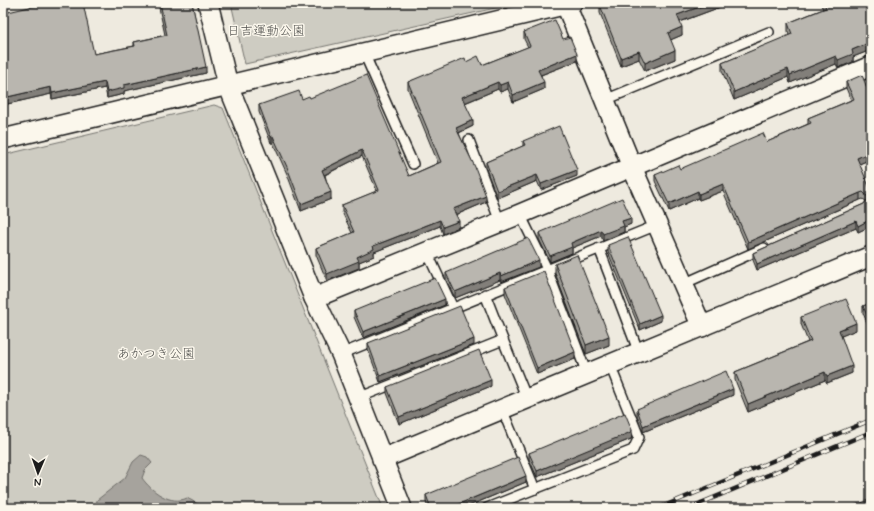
<svg xmlns="http://www.w3.org/2000/svg" width="874" height="511" font-family="Mynerve,'Klee One',sans-serif">
<rect width="100%" height="100%" fill="#eeeadf"/>
<filter id="ink" filterUnits="userSpaceOnUse"><feTurbulence type="fractalNoise" baseFrequency=".025" numOctaves="2"/><feDisplacementMap in="SourceGraphic" scale="8" xChannelSelector="R" yChannelSelector="G"/><feConvolveMatrix kernelMatrix="1 2 1 2 8 2 1 2 1" color-interpolation-filters="sRGB"/></filter>
<g filter="url(#ink)">
<g fill="#ceccc2" stroke="#75746f">
<polygon points="231,3 518,3 245,64"/>
<polygon points="214,105 223,108 383,508 3,508 3,155"/>
</g>
<path fill="#a6a39d" stroke="#6f6d69" d="M 141,455 L 147,457 L 152,463 L 145,470 L 142,478 C 151,491 171,506 187,498 L 200,505 L 201,508 L 96,508 L 97,500 L 125,478 L 133,462 Z"/>
<g fill="none" stroke-linecap="round" stroke-linejoin="round">
<defs>
<g id="service">
<polyline points="364,53 413,164"/>
<polyline points="605,100 769,32"/>
<polyline points="469,140 500,222"/>
<polyline points="520,214 547,269 587,374"/>
<polyline points="599,248 639,353"/>
<polyline points="427,252 453,308"/>
<polyline points="683,284 764,248"/>
<polyline points="503,340 527,399"/>
<polyline points="341,354 657,225"/>
<polyline points="358,398 503,340 485,294"/>
<polyline points="502,409 535,489"/>
<polyline points="487,508 633,450 639,437 610,365"/>
</g>
<g id="minor">
<polyline points="208,3 228,85 314,298 341,354 402,508"/>
<polyline points="566,5 632,167 702,327"/>
<polyline points="3,139 572,3"/>
<polyline points="314,298 520,214 871,66"/>
<polyline points="382,459 871,256"/>
</g>
</defs>
<use href="#service" stroke="#1c1c1c" stroke-width="12"/>
<use href="#minor" stroke="#1c1c1c" stroke-width="22"/>
<use href="#service" stroke="#fbf7ec" stroke-width="9"/>
<use href="#minor" stroke="#fbf7ec" stroke-width="19"/>
<defs>
<g id="rail">
<polyline points="659,508 871,420"/>
<polyline points="689,508 871,432"/>
</g>
</defs>
<use href="#rail" stroke="#1c1c1c" stroke-width="4.5"/>
<use href="#rail" stroke="#fbf7ec" stroke-width="3" stroke-dasharray="9" stroke-linecap="butt"/>
</g>
<g fill="#9f9d96" stroke="#1c1c1c">
<polygon points="158,3 192,3 206,73 124,91 124,94 107,98 105,88 52,99 51,94 3,105 3,7 8,12 94,54 134,46 134,42 165,35"/>
<polygon points="820,3 871,3 871,39 870,39 871,50 853,57 853,62 838,68 836,64 790,83 788,77 734,100 722,71 722,63 789,36 788,31 788,23 823,9"/>
<polygon points="723,4 723,6 680,22 682,35 670,40 675,59 645,71 639,59 621,66 600,13 600,5"/>
<polygon points="524,32 563,39 577,61 541,75 544,89 513,102 508,89 500,92 498,89 465,103 473,126 459,133 486,202 456,215 459,227 443,234 440,226 374,252 374,256 359,262 359,268 327,281 316,255 316,248 352,233 342,212 342,205 377,191 362,156 325,175 331,199 301,211 287,174 273,143 271,143 259,112 259,105 310,98 409,176 438,163 408,89 408,82 466,62 482,65 528,47 524,39"/>
<polygon points="846,82 871,98 871,159 859,164 871,191 871,226 858,232 856,228 757,270 753,260 753,253 864,204 866,201 863,199 860,200 748,249 723,191 699,200 698,198 669,211 655,181 655,175 680,169 767,142 808,124 808,118 851,100 846,88"/>
<polygon points="523,141 577,176 541,190 537,181 497,198 486,169 486,162 523,146"/>
<polygon points="631,224 624,227 624,232 603,241 601,236 572,248 572,253 550,262 539,239 539,233"/>
<polygon points="608,245 661,321 640,330 608,252"/>
<polygon points="555,264 609,345 586,354 555,273"/>
<polygon points="539,267 501,282 500,280 455,298 446,280 446,273"/>
<polygon points="505,287 575,359 537,374 505,294"/>
<polygon points="871,303 871,332 863,313 863,306"/>
<polygon points="445,305 363,338 354,317 354,311"/>
<polygon points="801,317 856,330 841,336 852,373 827,383 825,380 748,412 735,380 735,372 808,342 801,324"/>
<polygon points="368,343 474,345 380,382 368,350"/>
<polygon points="491,386 399,424 387,393 387,387"/>
<polygon points="733,395 643,432 637,415 637,409"/>
<polygon points="632,436 631,439 537,477 529,459 529,453"/>
<polygon points="526,482 464,508 428,508 426,502 426,495"/>
</g>
<g fill="#827f7a" stroke="#1c1c1c">
<polygon points="710,3 724,3 723,4 723,6 677,23 677,15"/>
<polygon points="682,27 682,35 668,41 668,33"/>
<polygon points="871,31 871,39 867,40 867,32"/>
<polygon points="871,42 871,50 853,57 853,62 838,68 838,60 852,50"/>
<polygon points="675,50 675,59 645,71 645,63"/>
<polygon points="639,51 639,59 621,66 621,58"/>
<polygon points="577,54 577,61 538,76 538,70"/>
<polygon points="836,56 836,64 790,83 790,75"/>
<polygon points="206,67 206,73 124,91 124,94 107,98 107,92 124,85"/>
<polygon points="788,69 788,77 734,100 734,92"/>
<polygon points="105,82 105,88 52,99 52,93"/>
<polygon points="498,82 498,89 462,104 462,97"/>
<polygon points="508,82 508,89 500,92 500,85"/>
<polygon points="544,82 544,89 513,102 513,95"/>
<polygon points="51,87 51,94 3,105 3,98"/>
<polygon points="473,120 473,126 456,134 456,128"/>
<polygon points="273,136 273,143 271,143 271,137"/>
<polygon points="362,150 362,156 322,176 322,170"/>
<polygon points="871,152 871,159 857,165 857,158"/>
<polygon points="577,170 577,176 541,190 541,184"/>
<polygon points="537,175 537,181 497,198 497,191"/>
<polygon points="723,184 723,191 699,200 699,194"/>
<polygon points="698,191 698,198 669,211 669,204"/>
<polygon points="331,192 331,199 301,211 301,204"/>
<polygon points="860,193 860,200 748,249 748,242"/>
<polygon points="486,196 486,202 453,216 453,209"/>
<polygon points="631,218 631,224 624,227 624,232 603,241 603,234 622,221"/>
<polygon points="871,219 871,226 858,232 858,226"/>
<polygon points="440,220 440,226 374,252 374,256 359,262 359,268 327,281 327,274 357,257 373,246"/>
<polygon points="459,221 459,227 443,234 443,227"/>
<polygon points="856,221 856,228 757,270 757,264"/>
<polygon points="601,230 601,236 572,248 572,253 550,262 550,256 571,243"/>
<polygon points="539,260 539,267 501,282 501,276"/>
<polygon points="500,273 500,280 455,298 455,292"/>
<polygon points="445,299 445,305 363,338 363,332"/>
<polygon points="661,315 661,321 640,330 640,324"/>
<polygon points="856,323 856,330 839,337 839,330"/>
<polygon points="609,336 609,345 586,354 586,345"/>
<polygon points="474,339 474,345 380,382 380,376"/>
<polygon points="575,352 575,359 537,374 537,368"/>
<polygon points="852,366 852,373 827,383 827,376"/>
<polygon points="825,372 825,380 748,412 748,404"/>
<polygon points="491,380 491,386 399,424 399,417"/>
<polygon points="733,389 733,395 643,432 643,426"/>
<polygon points="632,430 632,436 631,439 537,477 537,471"/>
<polygon points="526,476 526,482 464,508 449,508"/>
</g>
<g fill="#b9b6af" stroke="#1c1c1c">
<polygon points="47,3 83,3 94,54 135,46 134,42 167,35 160,3 192,3 206,67 124,85 124,88 107,92 105,82 52,93 51,87 3,98 3,7 6,7 8,12"/>
<polygon points="604,3 710,3 677,15 682,27 668,33 675,50 645,63 639,51 621,58 600,5"/>
<polygon points="824,3 871,3 871,31 867,32 871,42 852,50 853,54 838,60 836,56 790,75 788,69 734,92 722,63 792,34 788,23 826,8"/>
<polygon points="555,20 563,39 570,37 577,54 538,70 544,82 513,95 508,82 500,85 498,82 462,97 473,120 456,128 475,167 486,196 453,209 459,221 443,227 440,220 373,246 374,249 357,257 359,261 327,274 316,248 354,232 342,205 379,190 362,150 322,170 331,192 301,204 287,167 273,136 271,137 259,105 299,91 302,99 309,96 310,98 366,75 409,176 441,162 408,82 465,58 466,62 478,56 482,65 530,46 524,32"/>
<polygon points="862,75 871,98 871,152 857,158 871,191 871,219 858,226 856,221 757,264 753,253 864,204 868,199 867,196 863,192 860,193 748,242 723,184 699,194 698,191 669,204 655,175 678,165 680,169 763,133 767,142 811,123 808,118 854,99 846,82"/>
<polygon points="559,126 577,170 541,184 537,175 497,191 486,162 525,145 523,141"/>
<polygon points="622,198 631,218 622,221 624,226 603,234 601,230 571,243 572,247 550,256 539,233"/>
<polygon points="628,237 661,315 640,324 608,245"/>
<polygon points="528,238 539,260 501,276 500,273 455,292 446,273"/>
<polygon points="577,255 609,336 586,345 555,264"/>
<polygon points="544,271 575,352 537,368 505,287"/>
<polygon points="435,278 445,299 363,332 354,311"/>
<polygon points="846,299 856,323 839,330 852,366 827,376 825,372 748,404 735,372 811,341 801,317"/>
<polygon points="871,303 871,325 863,306"/>
<polygon points="460,306 474,339 380,376 368,343"/>
<polygon points="479,350 491,380 399,417 387,387"/>
<polygon points="726,371 733,389 643,426 637,409"/>
<polygon points="625,413 632,430 631,432 537,471 529,453"/>
<polygon points="518,457 526,476 449,508 431,508 426,495"/>
<polygon points="869,500 871,506 871,508 848,508"/>
</g>
</g>
<g text-anchor="middle" dominant-baseline="central" stroke-width="3" stroke-linejoin="round" paint-order="stroke">
<g font-size="13" fill="#51514e" stroke="#fbf7ec">
<text x="266" y="31">日吉運動公園</text>
<text x="156" y="354">あかつき公園</text>
</g>
</g>
<rect width="874" height="511" fill="none" stroke="#fbf7ec" stroke-width="16"/>
<rect x="8" y="8" width="858" height="495" fill="none" stroke="#1c1c1c" stroke-width="1.5" filter="url(#ink)"/>
<g transform="translate(38 473) rotate(182)" stroke="#fbf7ec" stroke-width="3" paint-order="stroke">
<path d="M0-3L7 15L0 10L-7 15Z" fill="#1c1c1c"/>
<text y="-6" font-size="11" font-weight="bold" text-anchor="middle" fill="#1c1c1c">N</text>
</g>
</svg>
